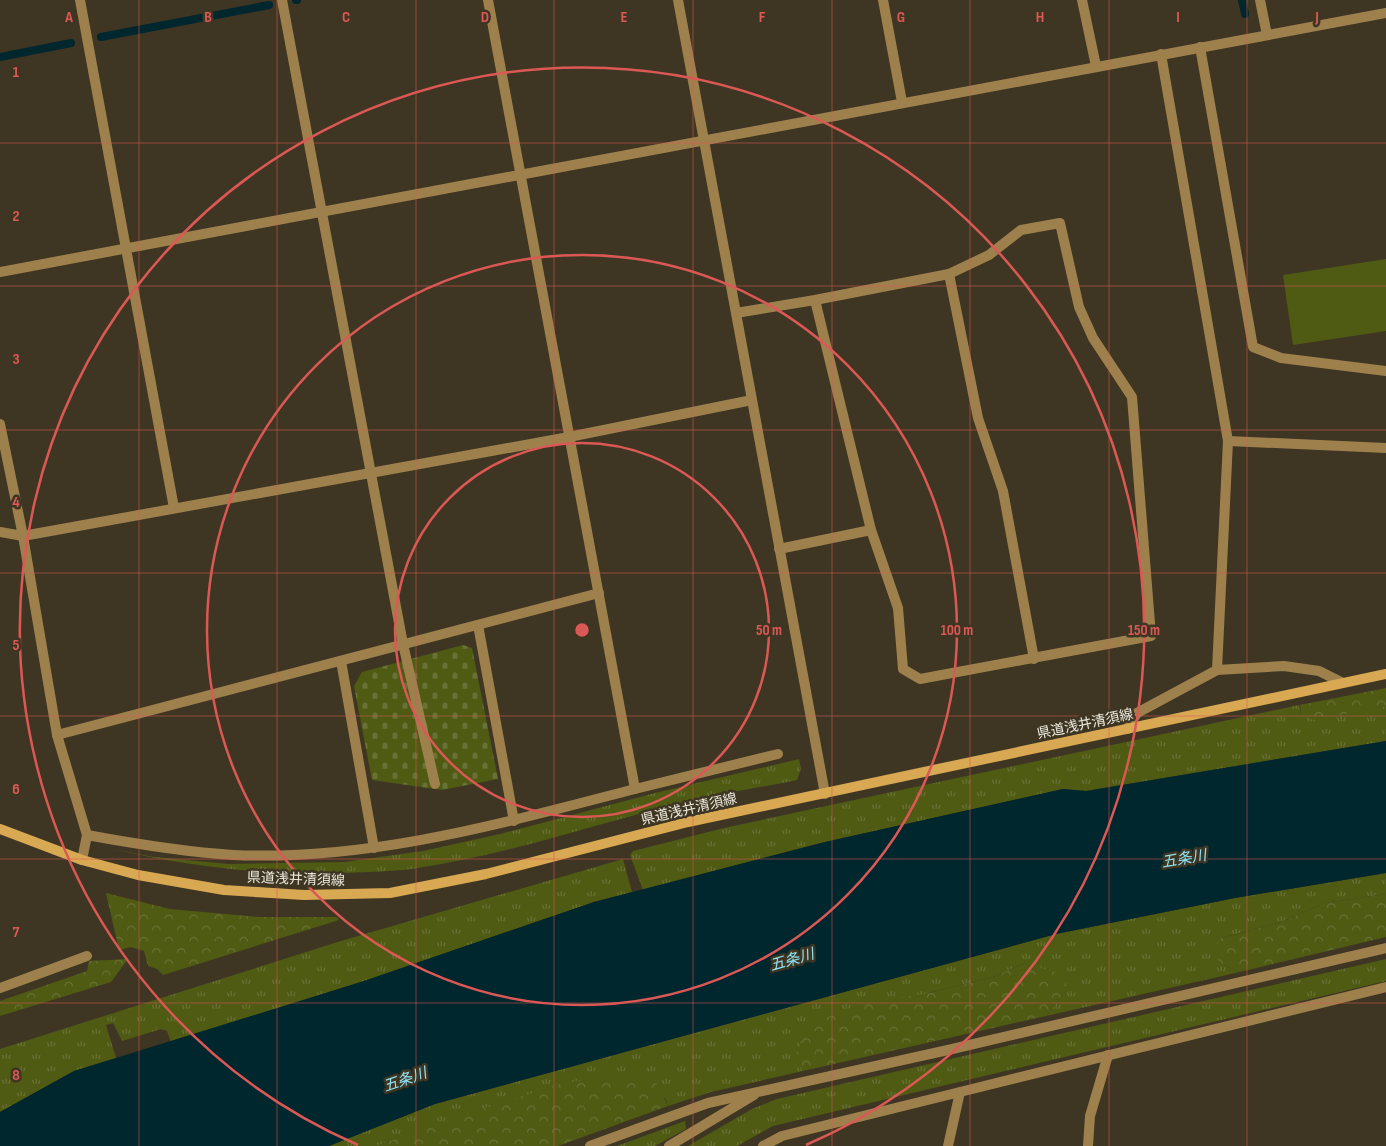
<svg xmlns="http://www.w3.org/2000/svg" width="1386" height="1146" font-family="'Sofia Sans Condensed','Noto Sans JP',sans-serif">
<defs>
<pattern id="grass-tufts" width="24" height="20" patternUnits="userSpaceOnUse" patternTransform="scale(1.25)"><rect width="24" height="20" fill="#4f5a13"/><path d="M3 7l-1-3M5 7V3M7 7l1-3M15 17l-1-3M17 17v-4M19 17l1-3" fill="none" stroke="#697235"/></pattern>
<pattern id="forest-crowns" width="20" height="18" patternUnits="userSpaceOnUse" patternTransform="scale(1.25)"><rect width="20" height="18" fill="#4f5a13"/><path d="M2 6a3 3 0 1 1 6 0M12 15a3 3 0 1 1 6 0" fill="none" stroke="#697235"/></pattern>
<pattern id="cemetery-stones" width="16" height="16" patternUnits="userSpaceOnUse" patternTransform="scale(1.25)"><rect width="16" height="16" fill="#4f5a13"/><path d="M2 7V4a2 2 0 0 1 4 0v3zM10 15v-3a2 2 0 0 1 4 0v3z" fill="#697235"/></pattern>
</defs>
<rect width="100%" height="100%" fill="#3e3623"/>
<g fill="url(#grass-tufts)">
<polygon points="1299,705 1301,715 1350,712 1386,706 1386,741 1086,791 1063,789 825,842 643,890 630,855 633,851 724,828"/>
<path d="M 799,759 L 801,769 L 797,780 C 763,787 728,792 693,800 C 601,822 511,854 418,868 C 402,871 385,871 369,872 C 282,877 198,869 113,849 L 154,857 L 229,864 L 344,862 L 423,851 L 500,834 L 655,793 Z"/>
<polygon points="623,859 632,892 594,902 364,981 171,1042 167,1031 161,1029 122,1041 113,1023 106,1025 116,1058 74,1071 0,1112 0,1049 341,941"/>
<polygon points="1386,873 1386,894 1325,903 1281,922 1218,939 1223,965 1240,972 1046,1016 1069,987 1025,963 993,977 929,993 796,1057 803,1071 711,1092 668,1106 665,1098 400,1138 376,1146 329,1146 435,1104 1056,934 1235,898"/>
<polygon points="1386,959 1386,981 773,1126 737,1146 688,1146 752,1109 777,1099"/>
<polygon points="685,1121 686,1129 655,1146 617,1146"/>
</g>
<g fill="url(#forest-crowns)">
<polygon points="1386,688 1386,706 1313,720 1301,715 1300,705"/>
<polygon points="106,893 170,909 260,917 337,917 339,920 163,975 157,969 148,966 144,951 131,947 119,950"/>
<polygon points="1386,894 1386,937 1240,972 1223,965 1216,958 1218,939 1281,922 1325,903"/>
<polygon points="128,959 111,982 0,1016 0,1001 87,971 89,961"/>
<polygon points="1025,963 1056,972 1069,987 1046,1016 803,1071 795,1057 803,1038 819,1021 859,1004 929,993 993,977"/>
<polygon points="637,1076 657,1084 668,1106 558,1146 376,1146 475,1111 563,1083 606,1077"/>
</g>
<polygon fill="url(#cemetery-stones)" points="463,645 472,648 498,779 442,790 372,780 354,686 362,672"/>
<polygon fill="#4f5a13" points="1386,259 1386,331 1293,345 1283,275"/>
<polygon fill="#00262e" points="1386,741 1386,873 1235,898 1056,934 435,1104 329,1146 0,1146 0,1112 74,1071 364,981 594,902 825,842 1063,789 1086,791"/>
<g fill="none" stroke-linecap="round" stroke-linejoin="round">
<g stroke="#00262e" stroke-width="8">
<polyline points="296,0 297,0"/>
<polyline points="1242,0 1245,14"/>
<polyline points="101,37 269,5"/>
<polyline points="0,57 71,43"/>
</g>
<g stroke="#9e804d" stroke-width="10">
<polyline points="1161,54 1228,441"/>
<polyline points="403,644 435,784"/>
<polyline points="1217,670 1284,666 1319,671 1341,682"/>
<polyline points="1127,729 1137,713 1217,670 1228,441 1386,448"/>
</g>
<g stroke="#9e804d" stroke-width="10">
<polyline points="80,0 174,508"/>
<polyline points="282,0 403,644"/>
<polyline points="678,0 825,794"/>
<polyline points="883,0 902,102"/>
<polyline points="1082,0 1096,66"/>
<polyline points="1260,0 1267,35"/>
<polyline points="1200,47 1253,347 1281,358 1386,371"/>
<polyline points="949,274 978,418 1003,491 1034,659"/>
<polyline points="736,313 815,300 949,274 989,255 1021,230 1060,223 1079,307 1093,338 1132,397 1151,636 920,679 903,669 898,608 871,530 815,300"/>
<polyline points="0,424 23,536 57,735 87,835 82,860"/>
<polyline points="0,532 23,536 569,437 752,400"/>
<polyline points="779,549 871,530"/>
<polyline points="478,625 514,821"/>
<polyline points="341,661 374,848"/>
<polyline points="57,735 599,593"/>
<polyline points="635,789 778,754"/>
<path d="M 87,835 C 136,844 184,852 233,855 C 371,861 503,823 635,789 L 488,0"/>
<polyline points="0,988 87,956"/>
<polyline points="590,1146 708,1103 948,1050 1386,948"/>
<polyline points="669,1146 754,1095"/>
<polyline points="763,1146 782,1136 960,1092"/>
<polyline points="948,1146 960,1092 1386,987"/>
<polyline points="1088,1146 1090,1116 1108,1055"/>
</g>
<polyline stroke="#9e804d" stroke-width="10" points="0,272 1386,13"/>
<polyline stroke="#d9a852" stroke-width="10" points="0,829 82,860 138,875 224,890 304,895 390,893 486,874 688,822 1386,674"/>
</g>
<path fill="none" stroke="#dc5855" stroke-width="1" stroke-opacity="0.55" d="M 139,0 L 139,1146M 277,0 L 277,1146M 416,0 L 416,1146M 554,0 L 554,1146M 693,0 L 693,1146M 832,0 L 832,1146M 970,0 L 970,1146M 1109,0 L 1109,1146M 1247,0 L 1247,1146M 0,143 L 1386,143M 0,286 L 1386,286M 0,430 L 1386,430M 0,573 L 1386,573M 0,716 L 1386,716M 0,859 L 1386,859M 0,1003 L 1386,1003"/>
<g fill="none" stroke="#dc5855" stroke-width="2.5">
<circle cx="582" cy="630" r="187"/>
<circle cx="582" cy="630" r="375"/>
<path d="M358 1145A562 562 0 1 1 806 1145"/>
</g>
<g text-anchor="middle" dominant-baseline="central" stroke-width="5" stroke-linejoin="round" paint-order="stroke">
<g font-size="14" fill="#ede9dd" stroke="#3e3623">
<text transform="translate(1085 724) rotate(-12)">県道浅井清須線</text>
<text transform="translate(689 809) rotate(-13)">県道浅井清須線</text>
<text transform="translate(296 879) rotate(2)">県道浅井清須線</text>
</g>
<g font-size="15" font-style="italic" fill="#8ee3f6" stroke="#3e3623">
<text transform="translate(1184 859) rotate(-10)">五条川</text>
<text transform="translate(792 960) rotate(-16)">五条川</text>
<text transform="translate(405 1080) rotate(-19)">五条川</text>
</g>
</g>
<g font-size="16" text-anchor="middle" font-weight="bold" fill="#dc5855" stroke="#3e3623" stroke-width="5" stroke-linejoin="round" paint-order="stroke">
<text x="69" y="22">A</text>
<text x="208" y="22">B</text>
<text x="346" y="22">C</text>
<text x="485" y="22">D</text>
<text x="624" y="22">E</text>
<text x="762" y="22">F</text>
<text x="901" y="22">G</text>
<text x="1040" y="22">H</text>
<text x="1178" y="22">I</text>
<text x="1317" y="22">J</text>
<text x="16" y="77">1</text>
<text x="16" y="221">2</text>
<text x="16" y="364">3</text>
<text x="16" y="507">4</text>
<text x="16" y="650">5</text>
<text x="16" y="794">6</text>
<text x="16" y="937">7</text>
<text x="16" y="1080">8</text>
</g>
<circle cx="582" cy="630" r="8" fill="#dc5855" stroke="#3e3623" stroke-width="2.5"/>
<g font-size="15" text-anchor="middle" font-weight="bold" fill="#dc5855" stroke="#3e3623" stroke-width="5" stroke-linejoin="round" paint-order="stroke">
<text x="769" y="635">50 m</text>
<text x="957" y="635">100 m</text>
<text x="1144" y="635">150 m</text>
</g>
</svg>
